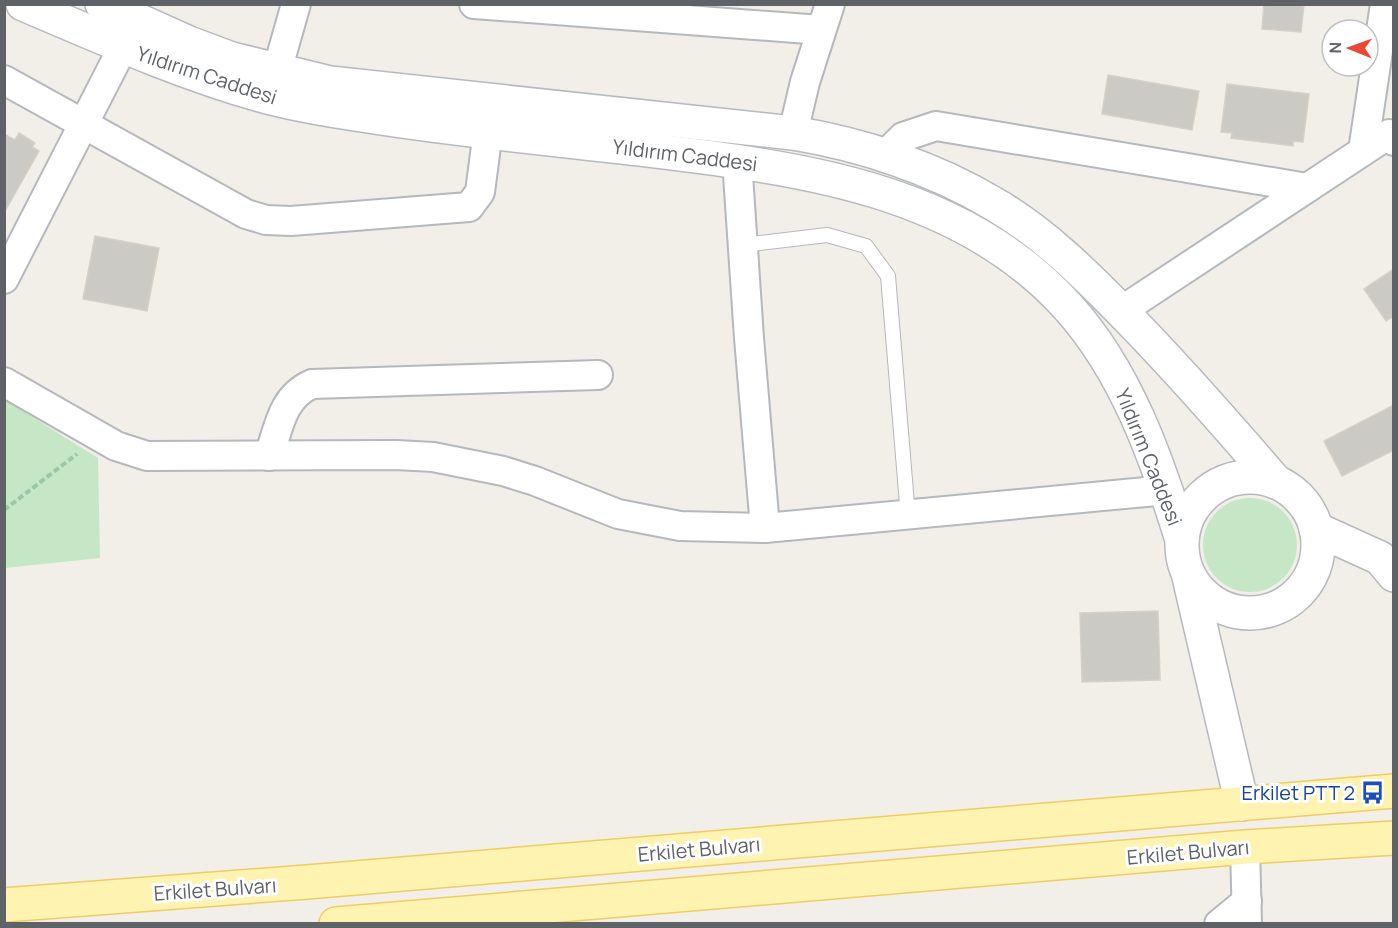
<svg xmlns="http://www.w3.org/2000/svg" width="1398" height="928" font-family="Manrope,sans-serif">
<rect width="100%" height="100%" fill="#f1efe8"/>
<g fill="#c5e7c6">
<polygon points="5,400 98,458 100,558 5,568"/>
<circle cx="1250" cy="545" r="47"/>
</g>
<g fill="#cccac5" stroke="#d6d1c6" stroke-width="1.5">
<polygon points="1264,4 1304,4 1301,32 1262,29"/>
<polygon points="1108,75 1199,91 1192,130 1102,114"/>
<polygon points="1227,84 1309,94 1303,142 1293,141 1293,146 1231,138 1232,133 1221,132"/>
<polygon points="19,133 35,143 32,147 39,151 4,213 4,134 15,140"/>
<polygon points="95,236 159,248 147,311 83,299"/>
<polygon points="1394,269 1394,316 1386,321 1364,289"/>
<polygon points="1392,406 1394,450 1342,476 1324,441"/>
<polygon points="1158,611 1160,680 1082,682 1080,613"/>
</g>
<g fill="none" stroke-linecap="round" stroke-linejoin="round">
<defs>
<polyline id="lane" points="743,245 827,235 866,246 888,276 908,516"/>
<g id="street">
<polyline points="474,4 821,30"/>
<polyline points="277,71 296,4"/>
<polyline points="4,80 246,214 266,220 291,221 469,207 480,192 488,131"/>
<polyline points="793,133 805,82 830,4"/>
<polyline points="1363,151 1385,4"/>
<polyline points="884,156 903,137 936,126 1307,188"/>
<polyline points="737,160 749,338 765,528"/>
<polyline points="4,279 123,47"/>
<polyline points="1121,311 1389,134 1394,141"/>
<polyline points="4,382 116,446 147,456 396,455 433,457 503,471 535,481 618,514 680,526 765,528 1167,490"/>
<path d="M 269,456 C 279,427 282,397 312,384 L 598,375"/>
<polyline points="1245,847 1247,924"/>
<polyline points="1219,924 1247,901"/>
</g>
<g id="secondary">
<path d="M 23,4 C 101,37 179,72 260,95 C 295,105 333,111 368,116 C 461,131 555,139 648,150 C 798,168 961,188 1068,307 C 1126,371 1157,459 1182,540"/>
<path d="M 102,4 L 189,43 L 232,59 L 330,83 L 793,133 C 861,144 934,168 994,204 C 1044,233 1086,275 1126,316 C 1178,369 1227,425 1276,482"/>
<circle cx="1250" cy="545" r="68"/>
<polyline points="1316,529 1380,558 1394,575"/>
<polyline points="1189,577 1242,804"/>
</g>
<g id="primary">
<polyline points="4,905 307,882 1394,791"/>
<polyline points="336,924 1245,847 1394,838"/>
</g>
</defs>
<use href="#lane" stroke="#b5b8bc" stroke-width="16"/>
<use href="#street" stroke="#b5b8bc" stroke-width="32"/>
<use href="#secondary" stroke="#b6babf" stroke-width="36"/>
<use href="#primary" stroke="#f0cc61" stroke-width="36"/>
<polyline stroke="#9cc6aa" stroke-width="4" stroke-dasharray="6 3" stroke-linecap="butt" points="4,510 77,454"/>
<use href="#lane" stroke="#fff" stroke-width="14"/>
<use href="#street" stroke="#fff" stroke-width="28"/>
<use href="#secondary" stroke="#fff" stroke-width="33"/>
<use href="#primary" stroke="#fef3b0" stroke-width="33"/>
</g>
<defs>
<symbol id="bus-bare" viewBox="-9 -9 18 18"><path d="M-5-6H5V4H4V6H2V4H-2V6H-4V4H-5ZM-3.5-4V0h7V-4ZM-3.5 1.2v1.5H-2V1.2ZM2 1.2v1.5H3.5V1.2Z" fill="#1a4fb4" stroke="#fff" stroke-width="2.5" paint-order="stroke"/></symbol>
</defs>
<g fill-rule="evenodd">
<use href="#bus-bare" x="1356" y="776" width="33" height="33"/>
</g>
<g text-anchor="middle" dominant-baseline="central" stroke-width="6" stroke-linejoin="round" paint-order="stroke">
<g font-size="20" fill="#5f6368" stroke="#fff">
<text transform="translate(207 75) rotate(18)">Yıldırım Caddesi</text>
<text transform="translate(685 155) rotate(7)">Yıldırım Caddesi</text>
<text transform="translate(1149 457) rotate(68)">Yıldırım Caddesi</text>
<text transform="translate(699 849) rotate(-5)">Erkilet Bulvarı</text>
<text transform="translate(1188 852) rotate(-5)">Erkilet Bulvarı</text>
<text transform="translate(215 889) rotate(-4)">Erkilet Bulvarı</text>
</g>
<g font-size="20" fill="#164399" stroke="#fff" text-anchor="end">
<text x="1355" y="792">Erkilet PTT 2</text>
</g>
</g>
<rect width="1398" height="928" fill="none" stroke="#5f6368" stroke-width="12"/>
<g transform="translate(1350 48) rotate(271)"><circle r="28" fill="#ffffff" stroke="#bfc1c3" stroke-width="1.5"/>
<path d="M0-4.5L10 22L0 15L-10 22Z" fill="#e84937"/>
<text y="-9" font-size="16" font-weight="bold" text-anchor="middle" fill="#5f6368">N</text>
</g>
</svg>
